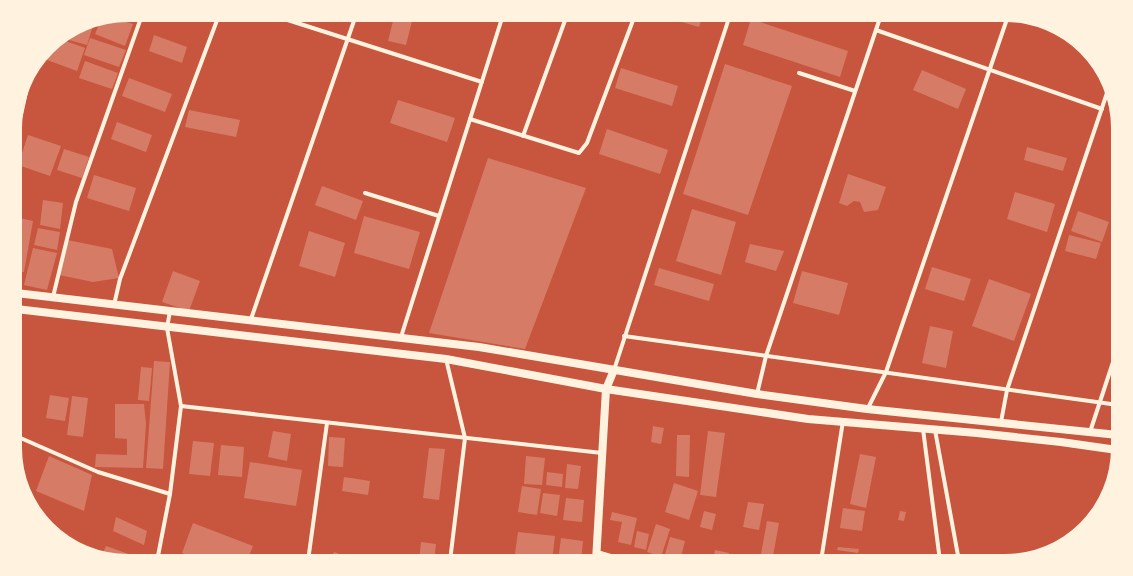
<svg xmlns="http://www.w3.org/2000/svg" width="1133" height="576" font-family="'PT Sans Narrow',sans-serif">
<rect width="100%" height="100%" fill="#c8553d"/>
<g fill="#d67c66">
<polygon points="514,15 535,15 533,22 513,17"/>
<polygon points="658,15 703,15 699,27"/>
<polygon points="394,17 412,21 406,45 388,41"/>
<polygon points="115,18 133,24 125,46 95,34 101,20"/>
<polygon points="751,19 848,51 840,77 743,45"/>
<polygon points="94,22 87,45 62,38 85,24"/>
<polygon points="154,35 187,47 182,63 149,51"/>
<polygon points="90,38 126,50 119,67 84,55"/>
<polygon points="60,39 85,48 77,71 47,60 53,44"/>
<polygon points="85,61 118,73 112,89 79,78"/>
<polygon points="725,64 792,86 748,215 683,194"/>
<polygon points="621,68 678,86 672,106 615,88"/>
<polygon points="922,70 966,89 958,109 913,90"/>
<polygon points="129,78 172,94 165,112 122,96"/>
<polygon points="398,100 455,118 447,142 390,123"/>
<polygon points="189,110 240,120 236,137 185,127"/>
<polygon points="117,122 152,135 146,152 111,139"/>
<polygon points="607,129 668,150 660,174 599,154"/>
<polygon points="28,135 61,146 50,176 18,165"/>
<polygon points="1027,147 1067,158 1063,171 1024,160"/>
<polygon points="64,149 89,157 82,178 57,170"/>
<polygon points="488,158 586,188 525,349 429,333"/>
<polygon points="848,174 886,187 878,210 864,212 860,202 854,201 847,206 839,203"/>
<polygon points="94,175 136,188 129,211 87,198"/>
<polygon points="322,186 363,201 356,220 315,205"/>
<polygon points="1015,192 1055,204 1047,232 1007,219"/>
<polygon points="43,200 63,203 60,229 40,225"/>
<polygon points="692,209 736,222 721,275 676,261"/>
<polygon points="1078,211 1109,222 1102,242 1071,231"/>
<polygon points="364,216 420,232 409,269 354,253"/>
<polygon points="15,217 33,221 24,272 16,272"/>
<polygon points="38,228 60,232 57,250 34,245"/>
<polygon points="309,231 345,243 335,277 299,266"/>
<polygon points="1069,235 1101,243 1096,259 1065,251"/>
<polygon points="67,240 112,249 119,278 93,282 59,275"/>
<polygon points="750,244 784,251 776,271 745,262"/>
<polygon points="33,248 57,253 47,290 24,285"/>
<polygon points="932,267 971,279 964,301 925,289"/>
<polygon points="659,268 714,284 709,301 654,285"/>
<polygon points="173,271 200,281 189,311 162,302"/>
<polygon points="802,271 848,283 839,315 793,303"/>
<polygon points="989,279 1031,294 1014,341 972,326"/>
<polygon points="930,326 953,331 946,368 922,363"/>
<polygon points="154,361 170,362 163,469 146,468"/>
<polygon points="141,367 152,368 149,401 138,400"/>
<polygon points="50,395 69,398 65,421 46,418"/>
<polygon points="72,396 88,398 83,437 67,435"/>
<polygon points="115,404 144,404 146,424 143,468 95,467 96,454 127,455 127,439 115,438"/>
<polygon points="653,426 664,428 661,444 651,442"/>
<polygon points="273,431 291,434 287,461 268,457"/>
<polygon points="708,431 725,433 716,497 700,495"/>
<polygon points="677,435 690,435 689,477 676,476"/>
<polygon points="329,437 345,438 343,467 328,466"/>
<polygon points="193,441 214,443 210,476 189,474"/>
<polygon points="221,445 244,447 242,477 218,475"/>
<polygon points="429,448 445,449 439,500 423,498"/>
<polygon points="860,454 876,457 866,508 850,504"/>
<polygon points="49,456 92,475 84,511 36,491"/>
<polygon points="526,456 545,458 542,485 524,484"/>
<polygon points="250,462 302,470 296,506 244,498"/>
<polygon points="567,464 581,466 578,489 565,488"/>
<polygon points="547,472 563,474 562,487 546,485"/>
<polygon points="344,477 370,481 368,495 342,491"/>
<polygon points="674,483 698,491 689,520 665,512"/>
<polygon points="522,486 541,489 537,515 518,512"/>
<polygon points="543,493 560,495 557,516 540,513"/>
<polygon points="566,498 584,500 582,522 563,520"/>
<polygon points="748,502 764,504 759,530 743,527"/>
<polygon points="843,508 865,511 862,531 840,528"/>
<polygon points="704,511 716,514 712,530 700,527"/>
<polygon points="900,511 906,512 904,521 898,520"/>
<polygon points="612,512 637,518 631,545 618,542 622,522 610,520"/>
<polygon points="116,517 147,531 144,545 113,531"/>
<polygon points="767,521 779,523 773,556 761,554"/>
<polygon points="193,523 253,546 247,561 202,561 182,553"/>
<polygon points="656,524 670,529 661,557 647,552"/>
<polygon points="637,531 649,534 646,550 634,547"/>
<polygon points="518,532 555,536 552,561 514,561"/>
<polygon points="670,537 685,541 680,561 663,561"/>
<polygon points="561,538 583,541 581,561 558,561"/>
<polygon points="421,542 436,544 434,561 419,561"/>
<polygon points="106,546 140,558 140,561 128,561 102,555"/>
<polygon points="838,547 859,549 858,553 837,550"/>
<polygon points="715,550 729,553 727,561 713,561"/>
<polygon points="334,552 359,561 331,561"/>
</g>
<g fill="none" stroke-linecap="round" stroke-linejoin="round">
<g stroke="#fff3e0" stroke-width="4">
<polyline points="272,15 482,82"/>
<polyline points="876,30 1102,109"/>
<polyline points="799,73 855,91"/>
<polyline points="470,119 579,153 587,143 635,15"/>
<polyline points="523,136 567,15"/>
<polyline points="15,142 30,74"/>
<polyline points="365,193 439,216"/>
<polyline points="53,297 76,202 142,15"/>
<polyline points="114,305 120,279 219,15"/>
<polyline points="251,319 356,15"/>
<polyline points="624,336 1118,405"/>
<polyline points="401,337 503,15"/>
<polyline points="446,359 465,438 450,561"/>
<polyline points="614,370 730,15"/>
<polyline points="757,394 766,356 881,15"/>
<polyline points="181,406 602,453"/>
<polyline points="868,408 886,372 1008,16"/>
<polyline points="1001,422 1007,390 1108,90"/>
<polyline points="923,429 940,561"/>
<polyline points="935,430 959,561"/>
<polyline points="1090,432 1118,347"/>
<polyline points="16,436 98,472 170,494"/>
<polyline points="597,552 628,561"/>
<polyline points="157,561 170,494 181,406 167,328 170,311"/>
<polyline points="308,561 327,423"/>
<polyline points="821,561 843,421"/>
</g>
<g stroke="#fff3e0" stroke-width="8">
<polyline points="16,293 479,347 757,394 867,409 1118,435"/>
<polyline points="16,309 446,359 606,389 808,419 977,433 1061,442 1117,450"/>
<polyline points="596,561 606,389 614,370"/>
</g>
</g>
<path d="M0 0H1133V576H0ZM128 22H1005A106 106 0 0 1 1111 128V448A106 106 0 0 1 1005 554H128A106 106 0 0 1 22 448V128A106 106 0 0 1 128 22Z" fill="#fff3e0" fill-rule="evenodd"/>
</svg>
